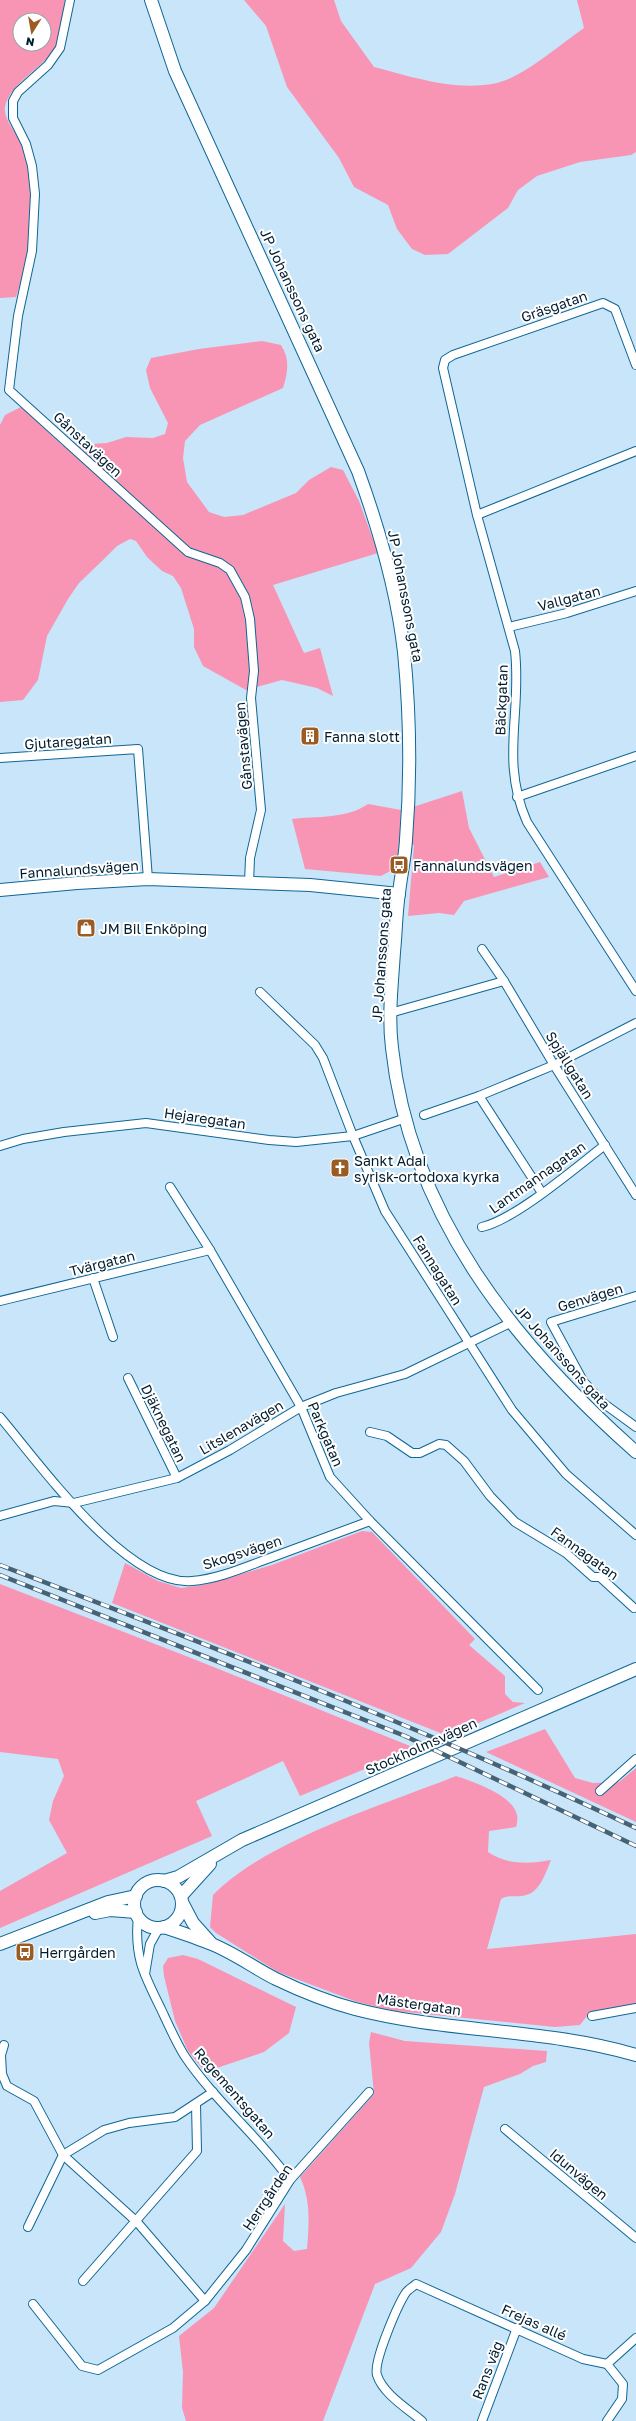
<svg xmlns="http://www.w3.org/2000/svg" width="636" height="2421" font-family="'Golos Text',sans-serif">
<rect width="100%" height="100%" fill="#c8e5fa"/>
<g fill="#f895b5" fill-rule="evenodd">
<path d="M 0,0 L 65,0 C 63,12 62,37 56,47 C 44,67 9,84 5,107 C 3,120 17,133 22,145 C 39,185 31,256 16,297 L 0,298 ZM 20,20 L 44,20 L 44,44 L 20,44 Z"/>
<path d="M 244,0 L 334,0 L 341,21 L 374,67 C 413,77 456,92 497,83 C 523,77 561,44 584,28 L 577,0 L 636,0 L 636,152 L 631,155 L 580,162 L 537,176 L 518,190 L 508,208 L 448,254 L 425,255 L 412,249 L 397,229 L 388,205 L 354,187 L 339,158 L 287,87 L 266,26 Z"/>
<path d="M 262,341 L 281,345 C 290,359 288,372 283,388 L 200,425 L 185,441 L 183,458 L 187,482 L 209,512 L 224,517 L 243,515 L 296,493 L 309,480 L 331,467 L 343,470 L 359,501 L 378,553 L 273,585 L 304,653 L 320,648 L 333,696 L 317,688 L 282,680 L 246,690 L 203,666 L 194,647 L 194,629 L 181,588 L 173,576 L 162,571 L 147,557 L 136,541 L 130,539 L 117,546 L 103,560 L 79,583 L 68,599 L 47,636 L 38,680 L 23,700 L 0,702 L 0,425 L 5,415 L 21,407 L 63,446 L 107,443 L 126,437 L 153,438 L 165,434 L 168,423 L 150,388 L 146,370 L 151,358 L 199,349 Z"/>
<polygon points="462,791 469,828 494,877 540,862 549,877 464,901 454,915 439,913 408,916 414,845 410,844 413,807"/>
<path d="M 368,804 L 401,810 L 400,832 L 404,843 L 399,842 L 396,868 L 381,876 L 305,869 L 292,819 C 317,816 347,819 368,804 Z"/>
<polygon points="362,1531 372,1532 475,1639 469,1645 505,1676 505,1694 513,1702 525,1703 448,1736 112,1603 125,1563 158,1581 181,1588 203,1585 272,1565"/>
<polygon points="0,1584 186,1656 415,1748 300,1796 283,1761 196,1801 212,1836 0,1928 0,1891 67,1853 49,1820 53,1801 64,1776 58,1759 0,1752"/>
<polygon points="545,1729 575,1778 593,1783 619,1782 636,1768 636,1822 486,1752"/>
<path d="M 456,1776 C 473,1782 512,1794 517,1815 C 518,1818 517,1824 516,1827 L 489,1831 L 488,1852 C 507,1865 530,1864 551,1860 C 546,1872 540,1892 526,1895 C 517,1898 509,1894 501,1899 L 487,1949 L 636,1934 L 636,2003 L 587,2016 L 580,2025 L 555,2027 L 395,2011 L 357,2002 L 278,1972 L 216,1933 L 210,1927 L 213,1895 C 269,1839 381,1806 456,1776 Z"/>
<polygon points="183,1955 198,1959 296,2007 289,2033 264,2052 205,2072 188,2051 175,2021 164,1976 163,1966 168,1958"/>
<path d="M 371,2032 L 405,2041 L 547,2051 L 546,2062 L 533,2066 L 520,2074 L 484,2087 L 455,2194 L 441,2232 L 411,2268 L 375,2284 L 323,2421 L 186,2421 L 182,2408 L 183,2372 L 179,2336 L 214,2308 L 285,2204 L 283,2241 L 294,2251 L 307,2249 C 309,2224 311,2200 300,2177 L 374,2094 L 369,2043 Z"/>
</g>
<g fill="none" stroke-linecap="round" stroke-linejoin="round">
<defs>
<g id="street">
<polyline points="70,0 60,48 48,65 18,92 13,101 13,118 26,144 32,166 35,194 32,251 18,316 9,390 188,552 220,563 230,570 245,597 250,619 254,671 251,698 261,810 250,858 249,883"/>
<path d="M 636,365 L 615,309 L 603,303 L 453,355 L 445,360 L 443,368 L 477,515 L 515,651 C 522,713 500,761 527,822 L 636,991"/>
<polyline points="477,515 636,451"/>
<polyline points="509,627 567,613 636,591"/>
<polyline points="0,758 138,749 148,879"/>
<polyline points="517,797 636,756"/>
<polyline points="482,949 504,981 554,1065 636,1195"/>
<polyline points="260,992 315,1045 323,1058 353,1136 385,1211 512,1410 566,1474 636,1535"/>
<polyline points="390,1013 504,981"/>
<polyline points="479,1096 542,1193"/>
<polyline points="424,1115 479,1096 554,1065 636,1023"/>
<polyline points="0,1146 23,1139 64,1132 146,1123 269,1140 296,1142 353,1136 406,1118"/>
<polyline points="170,1187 210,1250 301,1407 330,1477 370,1521 538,1690"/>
<path d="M 482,1227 C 516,1219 575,1168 605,1145"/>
<polyline points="93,1278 113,1337"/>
<polyline points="636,1296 551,1322 583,1381 603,1403 636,1427"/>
<polyline points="0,1301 210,1250"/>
<polyline points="128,1378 177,1478"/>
<path d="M 0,1417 C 39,1463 127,1587 192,1581 C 219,1579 245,1567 270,1558 C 303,1546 337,1533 370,1521"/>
<polyline points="370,1432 387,1436 412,1453 420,1453 439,1444 446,1445 464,1461 490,1496 515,1522 566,1553 593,1577 600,1577 634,1608"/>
<polyline points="0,1516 54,1501 74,1503 177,1478 230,1450 301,1407 336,1393 405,1374 510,1323"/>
<polyline points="600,1791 636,1759"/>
<path d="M 138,1916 C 134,1956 143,1973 161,2009 C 168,2024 175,2040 184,2055 C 214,2100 258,2136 290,2180"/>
<polyline points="145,1974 150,1944 159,1928"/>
<polyline points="592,2016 636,2008"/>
<polyline points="4,2045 1,2055 2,2074 7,2086 34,2101 63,2155 137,2222 205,2301"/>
<polyline points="505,2129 636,2238"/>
<polyline points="28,2227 63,2155 104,2130 129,2123 175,2117 213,2092"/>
<polyline points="83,2281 197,2151 196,2104"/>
<polyline points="33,2304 82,2366 98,2370 173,2328 205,2301 246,2250 290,2180 369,2092"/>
<path d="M 422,2421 C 408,2409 383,2394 377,2375 C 373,2362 397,2307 405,2294 C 407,2290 413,2287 416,2284 L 583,2359 L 607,2364 L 636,2338"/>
<polyline points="482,2421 517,2328"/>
<polyline points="607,2421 622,2399 623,2384 607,2364"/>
</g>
<g id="secondary">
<path d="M 151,0 L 175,71 L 358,471 C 379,529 397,590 404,652 C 410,714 411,778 406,840 C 405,858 401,875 399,893 C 396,912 396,933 394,952 C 392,984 388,1016 392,1048 C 410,1215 515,1345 636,1452"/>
<polyline points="0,890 77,883 148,879 310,885 399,894"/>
<circle cx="158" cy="1904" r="24"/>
<polyline points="164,1881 178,1877 242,1840 636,1669"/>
<polyline points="181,1896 210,1864"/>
<polyline points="182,1902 193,1923 210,1942"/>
<polyline points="95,1913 110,1910 136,1912"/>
<path d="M 164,1927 C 179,1932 195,1937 209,1943 C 233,1952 254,1968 276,1979 C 301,1991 328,2002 355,2009 C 447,2033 544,2028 636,2055"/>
<polyline points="0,1944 108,1902 136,1896"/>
</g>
</defs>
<use href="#street" stroke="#0f6694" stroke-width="10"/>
<use href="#secondary" stroke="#0f6694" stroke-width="14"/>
<use href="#street" stroke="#fff" stroke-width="8"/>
<use href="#secondary" stroke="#fff" stroke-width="12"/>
<defs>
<g id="rail">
<path d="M 0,1565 C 214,1647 428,1730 636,1828"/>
<polyline points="0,1575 405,1736 636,1846"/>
</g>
</defs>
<use href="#rail" stroke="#466376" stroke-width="4.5"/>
<use href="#rail" stroke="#fff" stroke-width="3" stroke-dasharray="9" stroke-linecap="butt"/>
</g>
<defs>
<symbol id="building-square" viewBox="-11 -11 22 22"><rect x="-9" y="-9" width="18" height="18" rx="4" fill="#9a5c22" stroke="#fff"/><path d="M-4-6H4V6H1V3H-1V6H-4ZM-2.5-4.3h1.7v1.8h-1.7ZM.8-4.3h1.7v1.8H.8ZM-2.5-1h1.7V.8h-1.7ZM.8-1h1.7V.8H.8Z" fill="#fff"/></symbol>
<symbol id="bus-square" viewBox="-11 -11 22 22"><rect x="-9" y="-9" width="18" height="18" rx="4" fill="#9a5c22" stroke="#fff"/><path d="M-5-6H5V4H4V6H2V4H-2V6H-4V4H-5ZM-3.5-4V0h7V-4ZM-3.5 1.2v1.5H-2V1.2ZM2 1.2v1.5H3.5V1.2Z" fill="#fff"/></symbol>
<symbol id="shop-square" viewBox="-11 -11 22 22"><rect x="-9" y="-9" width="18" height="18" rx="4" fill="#9a5c22" stroke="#fff"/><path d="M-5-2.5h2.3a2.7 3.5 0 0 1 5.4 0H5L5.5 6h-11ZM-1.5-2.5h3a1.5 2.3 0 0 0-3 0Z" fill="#fff"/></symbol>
<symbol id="church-square" viewBox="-11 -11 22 22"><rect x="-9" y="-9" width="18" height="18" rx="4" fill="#9a5c22" stroke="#fff"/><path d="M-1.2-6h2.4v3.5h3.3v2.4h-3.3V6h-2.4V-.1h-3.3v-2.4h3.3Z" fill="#fff"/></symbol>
</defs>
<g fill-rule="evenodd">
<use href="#building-square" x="299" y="725" width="22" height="22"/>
<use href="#bus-square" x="388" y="854" width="22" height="22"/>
<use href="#shop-square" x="75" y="917" width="22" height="22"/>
<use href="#church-square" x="329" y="1157" width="22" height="22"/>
<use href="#bus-square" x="14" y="1941" width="22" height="22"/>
</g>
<g text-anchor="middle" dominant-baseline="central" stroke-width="4" stroke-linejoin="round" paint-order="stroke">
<g font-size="14" fill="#001d30" stroke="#fff">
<text transform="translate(293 290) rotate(65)">JP Johanssons gata</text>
<text transform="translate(554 306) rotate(-19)">Gräsgatan</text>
<text transform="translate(88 444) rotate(43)">Gånstavägen</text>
<text transform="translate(406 596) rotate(79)">JP Johanssons gata</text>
<text transform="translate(569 598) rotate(-15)">Vallgatan</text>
<text transform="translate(501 700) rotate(-88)">Bäckgatan</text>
<text transform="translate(68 741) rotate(-4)">Gjutaregatan</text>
<text transform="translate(243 746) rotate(-95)">Gånstavägen</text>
<text transform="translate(79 869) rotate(-4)">Fannalundsvägen</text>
<text transform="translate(381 955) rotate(-86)">JP Johanssons gata</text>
<text transform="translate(570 1065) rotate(58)">Spjällgatan</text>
<text transform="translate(205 1118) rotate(8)">Hejaregatan</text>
<text transform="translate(537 1177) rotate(-35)">Lantmannagatan</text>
<text transform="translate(102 1263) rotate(-14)">Tvärgatan</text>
<text transform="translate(438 1270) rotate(58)">Fannagatan</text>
<text transform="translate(590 1297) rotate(-17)">Genvägen</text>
<text transform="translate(563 1357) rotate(48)">JP Johanssons gata</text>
<text transform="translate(164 1423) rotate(64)">Djäknegatan</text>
<text transform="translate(241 1427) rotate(-30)">Litslenavägen</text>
<text transform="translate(326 1434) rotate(67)">Parkgatan</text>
<text transform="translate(242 1552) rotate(-18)">Skogsvägen</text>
<text transform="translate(585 1553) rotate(36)">Fannagatan</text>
<text transform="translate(421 1746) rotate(-24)">Stockholmsvägen</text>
<text transform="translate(419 2004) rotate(8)">Mästergatan</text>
<text transform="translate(235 2093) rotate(49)">Regementsgatan</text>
<text transform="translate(579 2174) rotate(40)">Idunvägen</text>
<text transform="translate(267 2197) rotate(-56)">Herrgården</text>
<text transform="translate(534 2322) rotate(24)">Frejas allé</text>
<text transform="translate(487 2370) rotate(-69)">Rans väg</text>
</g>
<g font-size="14" fill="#001d30" stroke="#fff" text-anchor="start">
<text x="324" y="736">Fanna slott</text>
<text x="413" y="865">Fannalundsvägen</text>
<text x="100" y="928">JM Bil Enköping</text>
<text x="354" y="1160">Sankt Adai<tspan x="354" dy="16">syrisk-ortodoxa kyrka</tspan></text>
<text x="39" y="1952">Herrgården</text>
</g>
</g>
<g transform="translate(32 32) rotate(191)"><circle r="19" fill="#ffffff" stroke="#99a5ac"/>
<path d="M0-3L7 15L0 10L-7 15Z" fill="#9a5c22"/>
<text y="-6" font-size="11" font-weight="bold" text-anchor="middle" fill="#001d30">N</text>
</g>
</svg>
